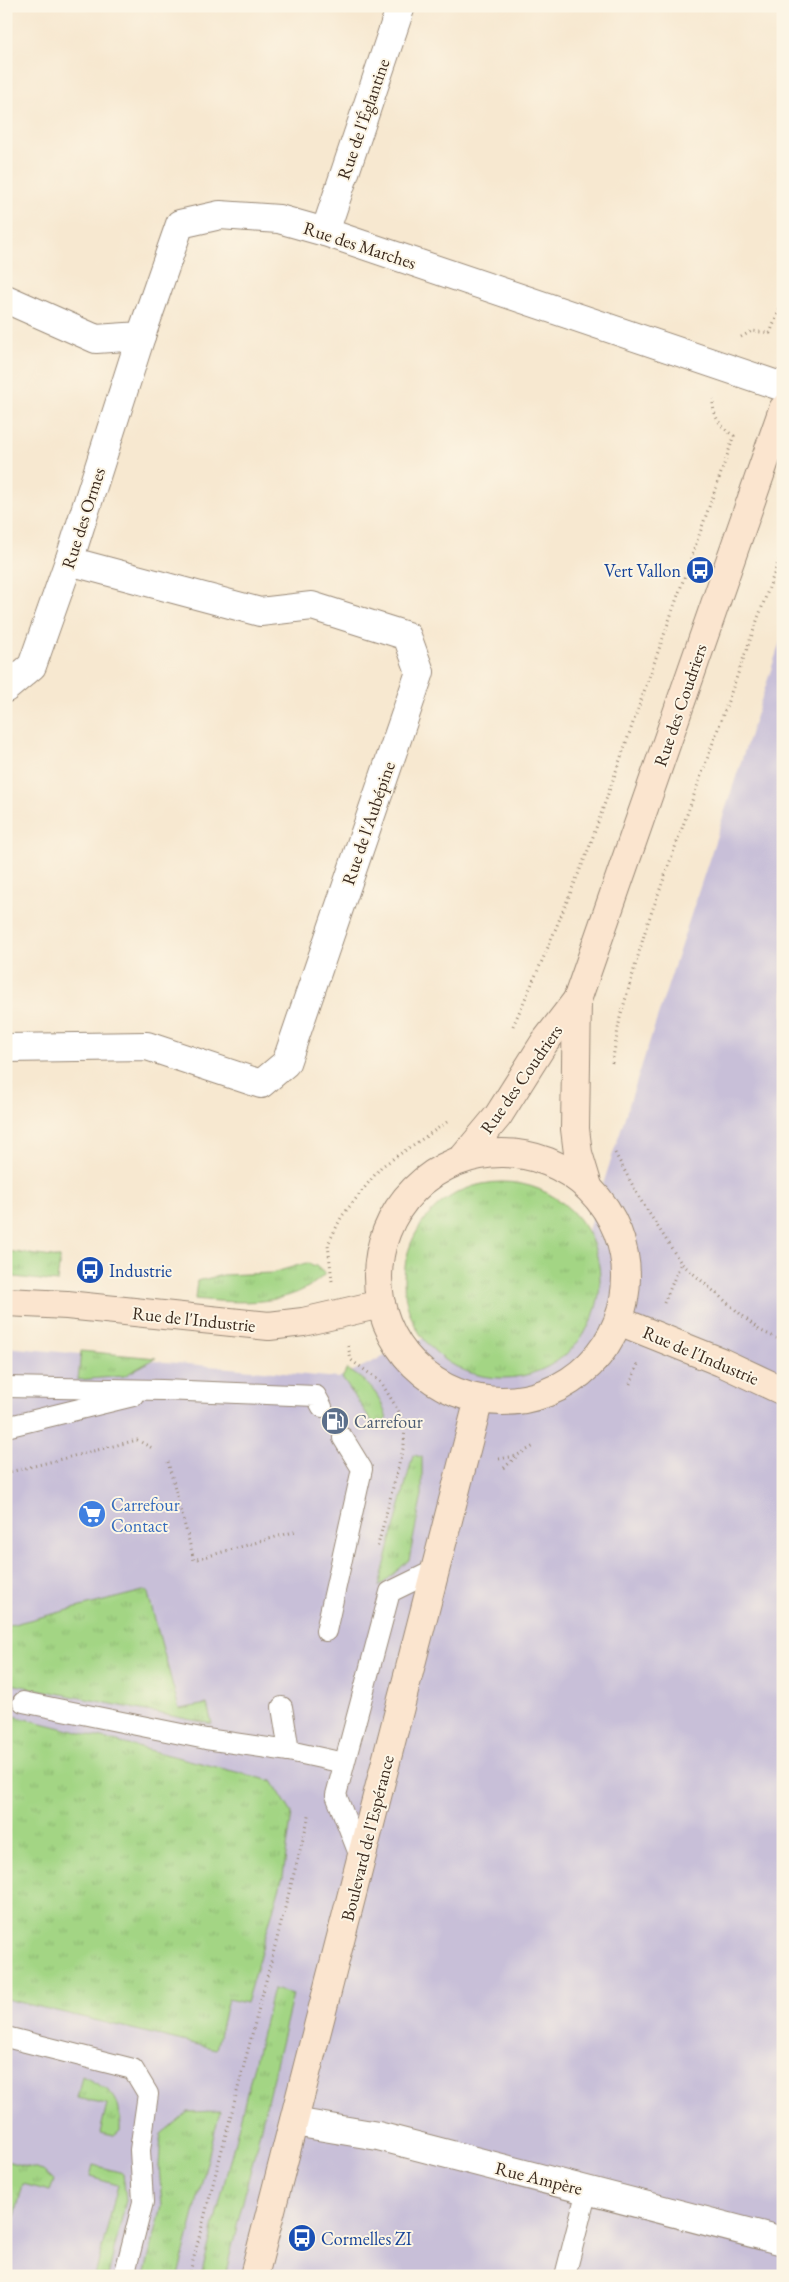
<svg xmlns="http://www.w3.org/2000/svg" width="789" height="2282" font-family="'EB Garamond',serif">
<defs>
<pattern id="grass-tufts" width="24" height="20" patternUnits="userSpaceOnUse" patternTransform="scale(1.25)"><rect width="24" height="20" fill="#a3d584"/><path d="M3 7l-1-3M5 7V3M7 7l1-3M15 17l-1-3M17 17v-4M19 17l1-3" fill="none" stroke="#8db772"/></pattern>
</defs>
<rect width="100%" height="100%" fill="#fcf5e5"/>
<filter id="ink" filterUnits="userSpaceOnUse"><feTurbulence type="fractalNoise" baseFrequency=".02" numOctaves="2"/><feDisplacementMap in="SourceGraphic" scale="10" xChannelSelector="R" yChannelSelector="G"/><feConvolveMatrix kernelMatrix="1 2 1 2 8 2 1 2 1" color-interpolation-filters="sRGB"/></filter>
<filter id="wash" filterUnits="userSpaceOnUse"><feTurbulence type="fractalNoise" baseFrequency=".0096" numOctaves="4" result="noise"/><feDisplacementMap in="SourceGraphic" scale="20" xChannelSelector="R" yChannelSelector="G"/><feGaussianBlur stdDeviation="1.12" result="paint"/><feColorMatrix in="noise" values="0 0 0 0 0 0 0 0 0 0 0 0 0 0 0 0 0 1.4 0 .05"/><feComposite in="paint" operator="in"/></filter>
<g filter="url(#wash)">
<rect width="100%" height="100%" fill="#f7e8d0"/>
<polygon fill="#c8bfd8" points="783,633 783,2276 6,2276 6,1347 338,1378 576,1267"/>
<g fill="url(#grass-tufts)" stroke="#6f8051">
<circle cx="502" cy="1280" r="98"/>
<polygon points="6,1251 60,1258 57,1282 6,1276"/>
<path d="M 306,1263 L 316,1266 L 325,1274 C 291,1308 238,1303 195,1299 L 197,1281 L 223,1275 L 272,1273 Z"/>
<polygon points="81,1351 156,1358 124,1376 78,1380"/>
<path d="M 347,1369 C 369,1383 381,1394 387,1420 L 378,1430 L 342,1378 Z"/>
<polygon points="413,1455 422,1457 422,1495 409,1560 379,1587"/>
<polygon points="147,1590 179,1709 207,1704 212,1724 6,1683 6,1626"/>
<polygon points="6,1714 272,1781 292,1813 283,1876 246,2003 228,1999 216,2049 6,1999"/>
<polygon points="273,1989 293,1994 225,2276 201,2276"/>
<path d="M 82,2076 C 113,2092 121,2094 120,2131 L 114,2136 L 100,2133 L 107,2104 L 77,2098 Z"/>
<polygon points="220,2111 178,2276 144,2276 162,2206 159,2166 161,2134 188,2112"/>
<polygon points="6,2161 43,2171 54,2181 50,2191 23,2184 6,2252"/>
<polygon points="93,2165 123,2173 126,2200 108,2276 95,2276 118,2185 90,2177"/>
</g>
</g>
<g filter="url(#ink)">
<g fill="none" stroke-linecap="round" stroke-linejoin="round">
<defs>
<g id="lane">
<polyline points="6,1387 162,1390 316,1396 322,1407"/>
<polyline points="6,1427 133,1396"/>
<polyline points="326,1631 362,1469 343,1438"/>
<polyline points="23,1702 206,1739 289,1751"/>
<polyline points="282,1707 289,1751 344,1763"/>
<polyline points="361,1859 336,1795 390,1592 435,1570"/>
<polyline points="6,2037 133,2069 148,2094 140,2150 143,2202 124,2276"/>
<polyline points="565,2276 587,2190"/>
</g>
<g id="street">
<polyline points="325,232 401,6"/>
<polyline points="6,299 96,339 141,336 180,224 220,215 279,219 325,232 783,387"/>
<polyline points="6,688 32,666 69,561 141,336"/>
<polyline points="6,1048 147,1046 261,1084 286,1063 420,672 407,636 312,606 260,612 69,561"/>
<polyline points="294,2122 378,2136 783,2241"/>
</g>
<g id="secondary">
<circle cx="502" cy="1277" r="124"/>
<polyline points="463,1158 498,1116 544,1043 577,1000"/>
<polyline points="588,1186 578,1153 575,1129 577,1000 783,409"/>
<polyline points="6,1302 67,1305 269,1326 303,1322 381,1304"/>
<polyline points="619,1321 721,1362 783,1391"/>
<polyline points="254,2276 479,1399"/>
</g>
</defs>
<use href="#lane" stroke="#998977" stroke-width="22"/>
<use href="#street" stroke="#998977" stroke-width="30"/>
<use href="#secondary" stroke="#998977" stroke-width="30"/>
<g stroke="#998977" stroke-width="3" stroke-dasharray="1 4" stroke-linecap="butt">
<polyline points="741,337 752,331 770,333 783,301"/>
<path d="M 513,1026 L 546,952 L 589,848 L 734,436 C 720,427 712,415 713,399"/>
<polyline points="612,1063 620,1018 647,925 783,549"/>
<polyline points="6,1097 11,1082"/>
<polyline points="615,1153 640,1199 681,1263 759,1330 783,1341"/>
<polyline points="332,1281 328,1244 342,1216 381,1167 447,1122"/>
<polyline points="664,1303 681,1263"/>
<polyline points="348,1346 351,1360 381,1382 405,1422 404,1445 377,1549"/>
<polyline points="630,1384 638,1364"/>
<polyline points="499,1459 516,1456 534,1446"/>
<polyline points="168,1462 194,1560 297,1531"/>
<polyline points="504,1468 516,1457"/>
<polyline points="6,1473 137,1440 154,1449"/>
<polyline points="189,2276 310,1812"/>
</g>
<use href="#lane" stroke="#fff" stroke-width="20"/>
<use href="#street" stroke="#fff" stroke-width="28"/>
<use href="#secondary" stroke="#fbe5cf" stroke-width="28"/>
</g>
</g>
<defs>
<symbol id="bus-disc" viewBox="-11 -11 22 22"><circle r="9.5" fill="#1a4fb4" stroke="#fcf5e5"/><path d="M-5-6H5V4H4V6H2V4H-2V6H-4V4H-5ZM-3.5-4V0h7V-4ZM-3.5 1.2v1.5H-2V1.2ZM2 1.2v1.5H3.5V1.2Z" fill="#fff"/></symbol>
<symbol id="fuel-disc" viewBox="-11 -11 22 22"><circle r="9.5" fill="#5c6f8a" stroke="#fcf5e5"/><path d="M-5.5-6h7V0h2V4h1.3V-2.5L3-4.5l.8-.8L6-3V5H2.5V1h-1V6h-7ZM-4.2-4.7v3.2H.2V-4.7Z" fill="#fff"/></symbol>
<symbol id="supermarket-disc" viewBox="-11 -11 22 22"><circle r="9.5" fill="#3f7fe0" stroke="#fcf5e5"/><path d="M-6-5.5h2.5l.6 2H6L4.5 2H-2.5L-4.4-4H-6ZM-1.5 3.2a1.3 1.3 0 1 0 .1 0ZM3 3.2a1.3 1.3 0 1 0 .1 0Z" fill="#fff"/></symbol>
</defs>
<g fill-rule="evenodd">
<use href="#bus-disc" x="684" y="554" width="32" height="32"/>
<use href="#bus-disc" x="74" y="1254" width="32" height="32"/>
<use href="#fuel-disc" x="319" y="1405" width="32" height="32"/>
<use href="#supermarket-disc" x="76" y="1498" width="32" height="32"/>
<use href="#bus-disc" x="286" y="2222" width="32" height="32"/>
</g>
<g text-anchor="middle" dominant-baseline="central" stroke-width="4" stroke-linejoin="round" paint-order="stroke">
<g font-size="18" fill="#3b2a1e" stroke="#fcf5e5">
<text transform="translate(363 119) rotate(-71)">Rue de l'Églantine</text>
<text transform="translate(360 245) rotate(18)">Rue des Marches</text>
<text transform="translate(83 518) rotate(-72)">Rue des Ormes</text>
<text transform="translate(680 705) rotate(-71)">Rue des Coudriers</text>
<text transform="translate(368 823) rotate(-71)">Rue de l'Aubépine</text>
<text transform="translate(521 1079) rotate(-55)">Rue des Coudriers</text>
<text transform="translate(194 1319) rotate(6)">Rue de l'Industrie</text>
<text transform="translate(701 1355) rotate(23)">Rue de l'Industrie</text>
<text transform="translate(367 1838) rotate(-76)">Boulevard de l'Espérance</text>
<text transform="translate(539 2178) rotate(14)">Rue Ampère</text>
</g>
<g font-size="18" fill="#164399" stroke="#fcf5e5" text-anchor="start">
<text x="681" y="570" text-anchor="end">Vert Vallon</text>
<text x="109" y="1270">Industrie</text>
<text x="321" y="2238">Cormelles ZI</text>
</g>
<g font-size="18" fill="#4e5e75" stroke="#fcf5e5" text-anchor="start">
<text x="354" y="1421">Carrefour</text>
</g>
<g font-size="18" fill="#366cbe" stroke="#fcf5e5" text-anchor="start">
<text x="111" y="1504">Carrefour<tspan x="111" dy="21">Contact</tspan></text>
</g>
</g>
<rect width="789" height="2282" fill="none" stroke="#fcf5e5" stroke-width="25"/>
</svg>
